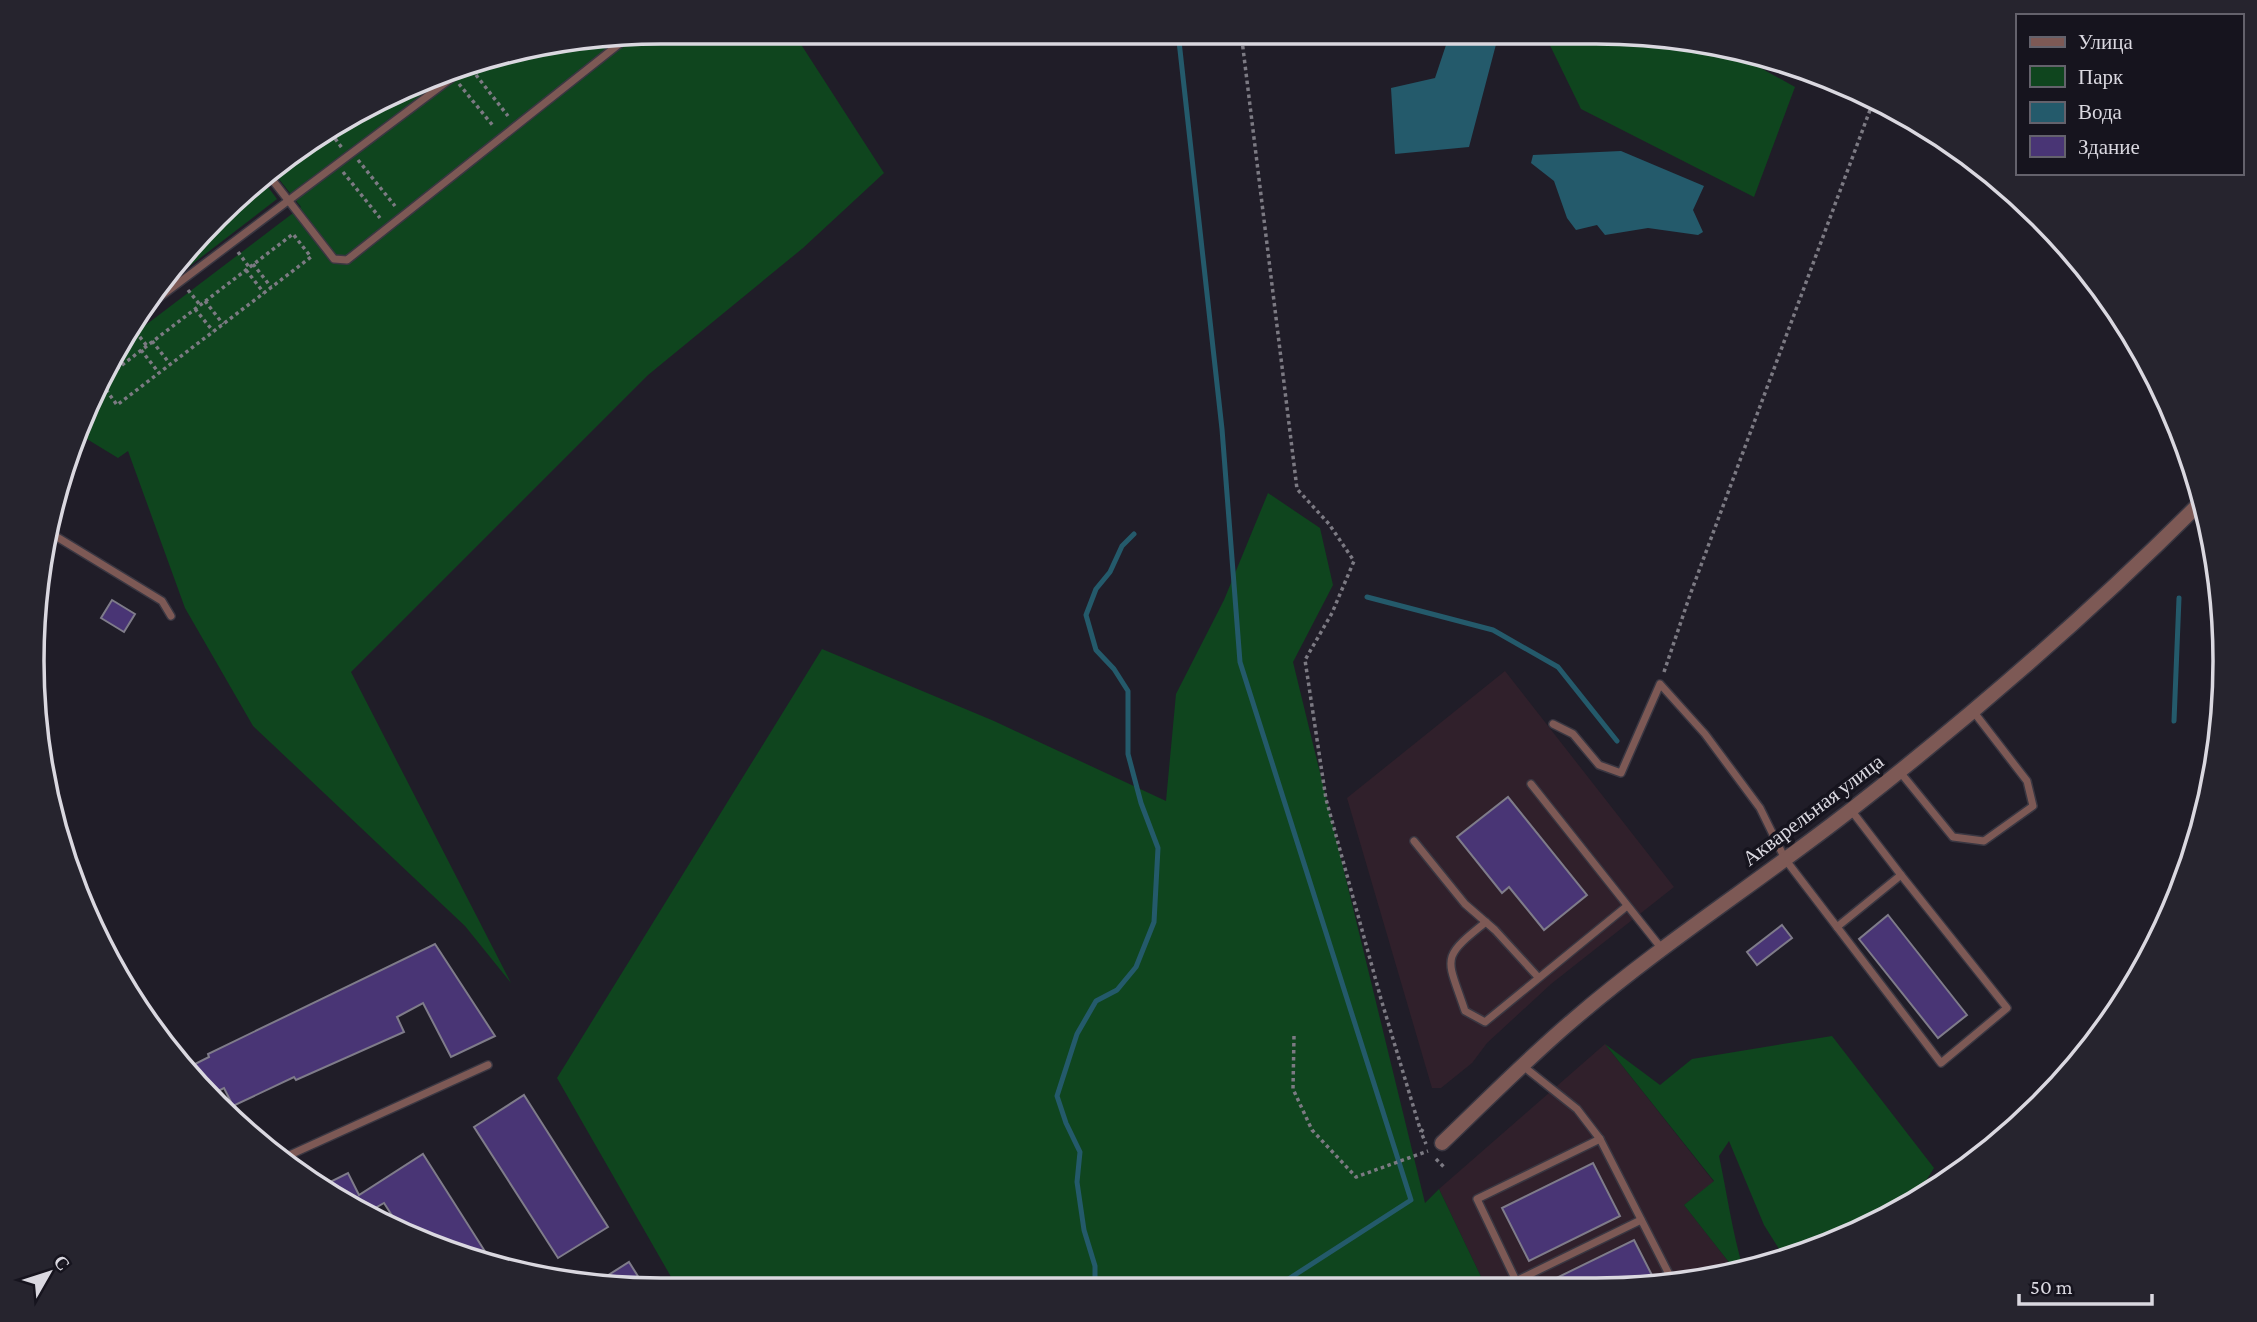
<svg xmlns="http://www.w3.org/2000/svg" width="2257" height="1322" font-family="'Crimson Pro',serif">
<rect width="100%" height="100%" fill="#201d28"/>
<g fill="#30202b">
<polygon points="1505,671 1674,887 1551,984 1487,1043 1472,1063 1441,1088 1432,1088 1347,798"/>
<polygon points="1605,1044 1714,1182 1684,1205 1735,1270 1638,1289 1487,1289 1439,1189"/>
</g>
<g fill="#0f451e">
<polygon points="661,32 793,32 884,173 803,248 648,375 351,672 511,983 465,926 253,726 185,608 128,451 118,458 77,433 122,343 301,207 271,169 278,161 459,65"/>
<polygon points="1544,33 1638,33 1732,52 1795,87 1754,197 1581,109"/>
<polygon points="262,179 277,199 156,292"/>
<polygon points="1268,493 1320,528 1333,585 1293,662 1425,1203 1439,1189 1487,1289 678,1289 557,1078 822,649 994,721 1166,801 1176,694 1224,600"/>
<path d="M 1832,1036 L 1934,1168 L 1910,1206 L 1798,1257 L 1786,1260 L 1764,1225 L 1729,1141 L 1719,1156 C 1727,1193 1732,1231 1743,1268 L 1735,1270 L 1684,1205 L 1714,1181 L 1605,1044 L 1660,1085 L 1692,1059 Z"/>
</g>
<g fill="#245a6b">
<polygon points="1450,33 1499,33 1469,147 1395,154 1391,88 1435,78"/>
<polygon points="1621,151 1704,186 1693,210 1703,232 1698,235 1648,228 1605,235 1597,225 1576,230 1567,218 1554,181 1531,163 1533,155"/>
</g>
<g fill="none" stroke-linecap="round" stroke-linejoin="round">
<g stroke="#245a6b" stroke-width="5">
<polyline points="1178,32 1222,429 1240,662 1411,1200 1273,1289"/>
<polyline points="1367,597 1493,630 1558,667 1617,741"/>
<polyline points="2174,721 2179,598"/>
<polyline points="1095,1289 1095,1266 1084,1230 1077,1182 1080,1152 1066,1123 1057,1096 1077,1034 1096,1001 1117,990 1136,967 1154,922 1158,848 1141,803 1128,754 1128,691 1114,669 1096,650 1086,615 1096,589 1110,572 1122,546 1134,534"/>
</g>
</g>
<g fill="#493575" stroke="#7f7c8a" stroke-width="2">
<polygon points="112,600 135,614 124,632 101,618"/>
<polygon points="1508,797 1587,895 1544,930 1509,887 1502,893 1457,837"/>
<polygon points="1888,915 1967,1015 1938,1038 1859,939"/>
<polygon points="1782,925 1792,938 1757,965 1747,952"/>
<polygon points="435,944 495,1036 451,1057 423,1003 397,1017 404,1032 296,1080 294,1077 233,1106 224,1088 214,1093 187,1068 209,1057 208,1054"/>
<polygon points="524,1095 608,1227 558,1258 474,1127"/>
<polygon points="423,1154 493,1264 458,1257 400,1228 384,1203 368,1212 318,1188 348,1173 359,1195"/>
<polygon points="1593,1163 1620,1216 1529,1261 1502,1208"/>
<polygon points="1634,1240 1657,1285 1638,1289 1534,1289"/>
<polygon points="629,1262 646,1289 619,1289 594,1284"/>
</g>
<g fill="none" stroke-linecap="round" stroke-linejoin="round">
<defs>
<g id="lane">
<polyline points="267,173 334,259 347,260 628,37"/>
<polyline points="136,315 473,62"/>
<polyline points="52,534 162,601 171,616"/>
<polyline points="1553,724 1573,734 1599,765 1621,773 1660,684 1705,734 1760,808 1785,859 1837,927 1901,875 1851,810"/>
<polyline points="1900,772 1953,837 1984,841 2033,806 2027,781 1973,711"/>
<polyline points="1531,784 1662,949"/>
<polyline points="1414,841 1465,904 1495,930 1538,977"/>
<path d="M 1486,922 C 1439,959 1447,957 1465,1011 L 1485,1022 L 1627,906"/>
<polyline points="1837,927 1941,1063 2007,1008 1901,875"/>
<polyline points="1523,1066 1577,1109 1600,1139 1673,1282"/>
<polyline points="283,1158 488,1065"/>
<polyline points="1516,1281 1641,1220"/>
<polyline points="1520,1289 1477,1199 1600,1139"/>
</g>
<path id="street" d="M 1442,1143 C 1485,1102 1527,1059 1573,1020 C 1661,944 1760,881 1852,809 C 1974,714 2093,610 2202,501"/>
</defs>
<use href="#lane" stroke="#3a3742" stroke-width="10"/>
<use href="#street" stroke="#3a3742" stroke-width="17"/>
<g stroke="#7c7a83" stroke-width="3.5" stroke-dasharray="3.5 3.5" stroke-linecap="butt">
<polyline points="1241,32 1297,489 1329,524 1354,561 1332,613 1305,660 1326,799 1381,999 1421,1132"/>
<polyline points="476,75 508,116"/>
<polyline points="459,84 494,127"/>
<polyline points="331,133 342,148"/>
<polyline points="358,160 395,206"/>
<polyline points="343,172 380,218"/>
<polyline points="238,252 249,267"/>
<polyline points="253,264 271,287"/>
<polyline points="246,270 264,293"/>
<polyline points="188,290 200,305"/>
<polyline points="205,301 223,324"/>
<polyline points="195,309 213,331"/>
<polyline points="131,326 147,346"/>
<polyline points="152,341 170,364"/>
<polyline points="141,350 159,373"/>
<polyline points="102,384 117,405 311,257 293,234 105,378"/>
<polyline points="1664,672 1690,595 1873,102"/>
<polyline points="1294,1036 1293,1089 1312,1130 1356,1177 1428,1151"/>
<polyline points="1423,1129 1421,1132 1426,1144"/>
<polyline points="1436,1159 1444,1167"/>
</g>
<use href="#lane" stroke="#7d5955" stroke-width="7"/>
<use href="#street" stroke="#7d5955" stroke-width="14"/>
</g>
<g text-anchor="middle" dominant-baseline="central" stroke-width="7" stroke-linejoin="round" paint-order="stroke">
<g font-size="21" fill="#dad8e0" stroke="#16141e">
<text transform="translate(1813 810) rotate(-37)">Акварельная улица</text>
</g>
</g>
<path d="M0 0H2257V1322H0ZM661 44H1596A617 617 0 0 1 2213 661V661A617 617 0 0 1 1596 1278H661A617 617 0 0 1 44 661V661A617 617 0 0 1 661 44Z" fill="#26242e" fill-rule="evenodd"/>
<path fill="none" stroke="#dad8e0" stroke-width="3.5" d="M661 44H1596A617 617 0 0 1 2213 661V661A617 617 0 0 1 1596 1278H661A617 617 0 0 1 44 661V661A617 617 0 0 1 661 44Z"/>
<rect x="2016" y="14" width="228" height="161" fill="#16141e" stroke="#64626c" stroke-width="2"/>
<rect x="2030" y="37" width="35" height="10" fill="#7d5955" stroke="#64626c" stroke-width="2"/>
<text x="2078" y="49" font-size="21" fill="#dad8e0">Улица</text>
<rect x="2030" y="66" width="35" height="21" fill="#0f451e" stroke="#64626c" stroke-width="2"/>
<text x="2078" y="84" font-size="21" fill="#dad8e0">Парк</text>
<rect x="2030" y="102" width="35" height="21" fill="#245a6b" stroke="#64626c" stroke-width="2"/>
<text x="2078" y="119" font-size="21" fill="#dad8e0">Вода</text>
<rect x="2030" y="136" width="35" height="21" fill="#493575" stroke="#64626c" stroke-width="2"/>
<text x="2078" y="154" font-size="21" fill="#dad8e0">Здание</text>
<g transform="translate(49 1273) rotate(51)" stroke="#16141e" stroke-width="5" paint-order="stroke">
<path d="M0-5L12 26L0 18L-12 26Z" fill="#dad8e0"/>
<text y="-10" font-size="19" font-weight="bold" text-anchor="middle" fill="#dad8e0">С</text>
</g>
<path d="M2019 1294v10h133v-10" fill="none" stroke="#dad8e0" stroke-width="3.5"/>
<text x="2030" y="1294" font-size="21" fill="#dad8e0" stroke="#16141e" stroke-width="5" paint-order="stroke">50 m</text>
</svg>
